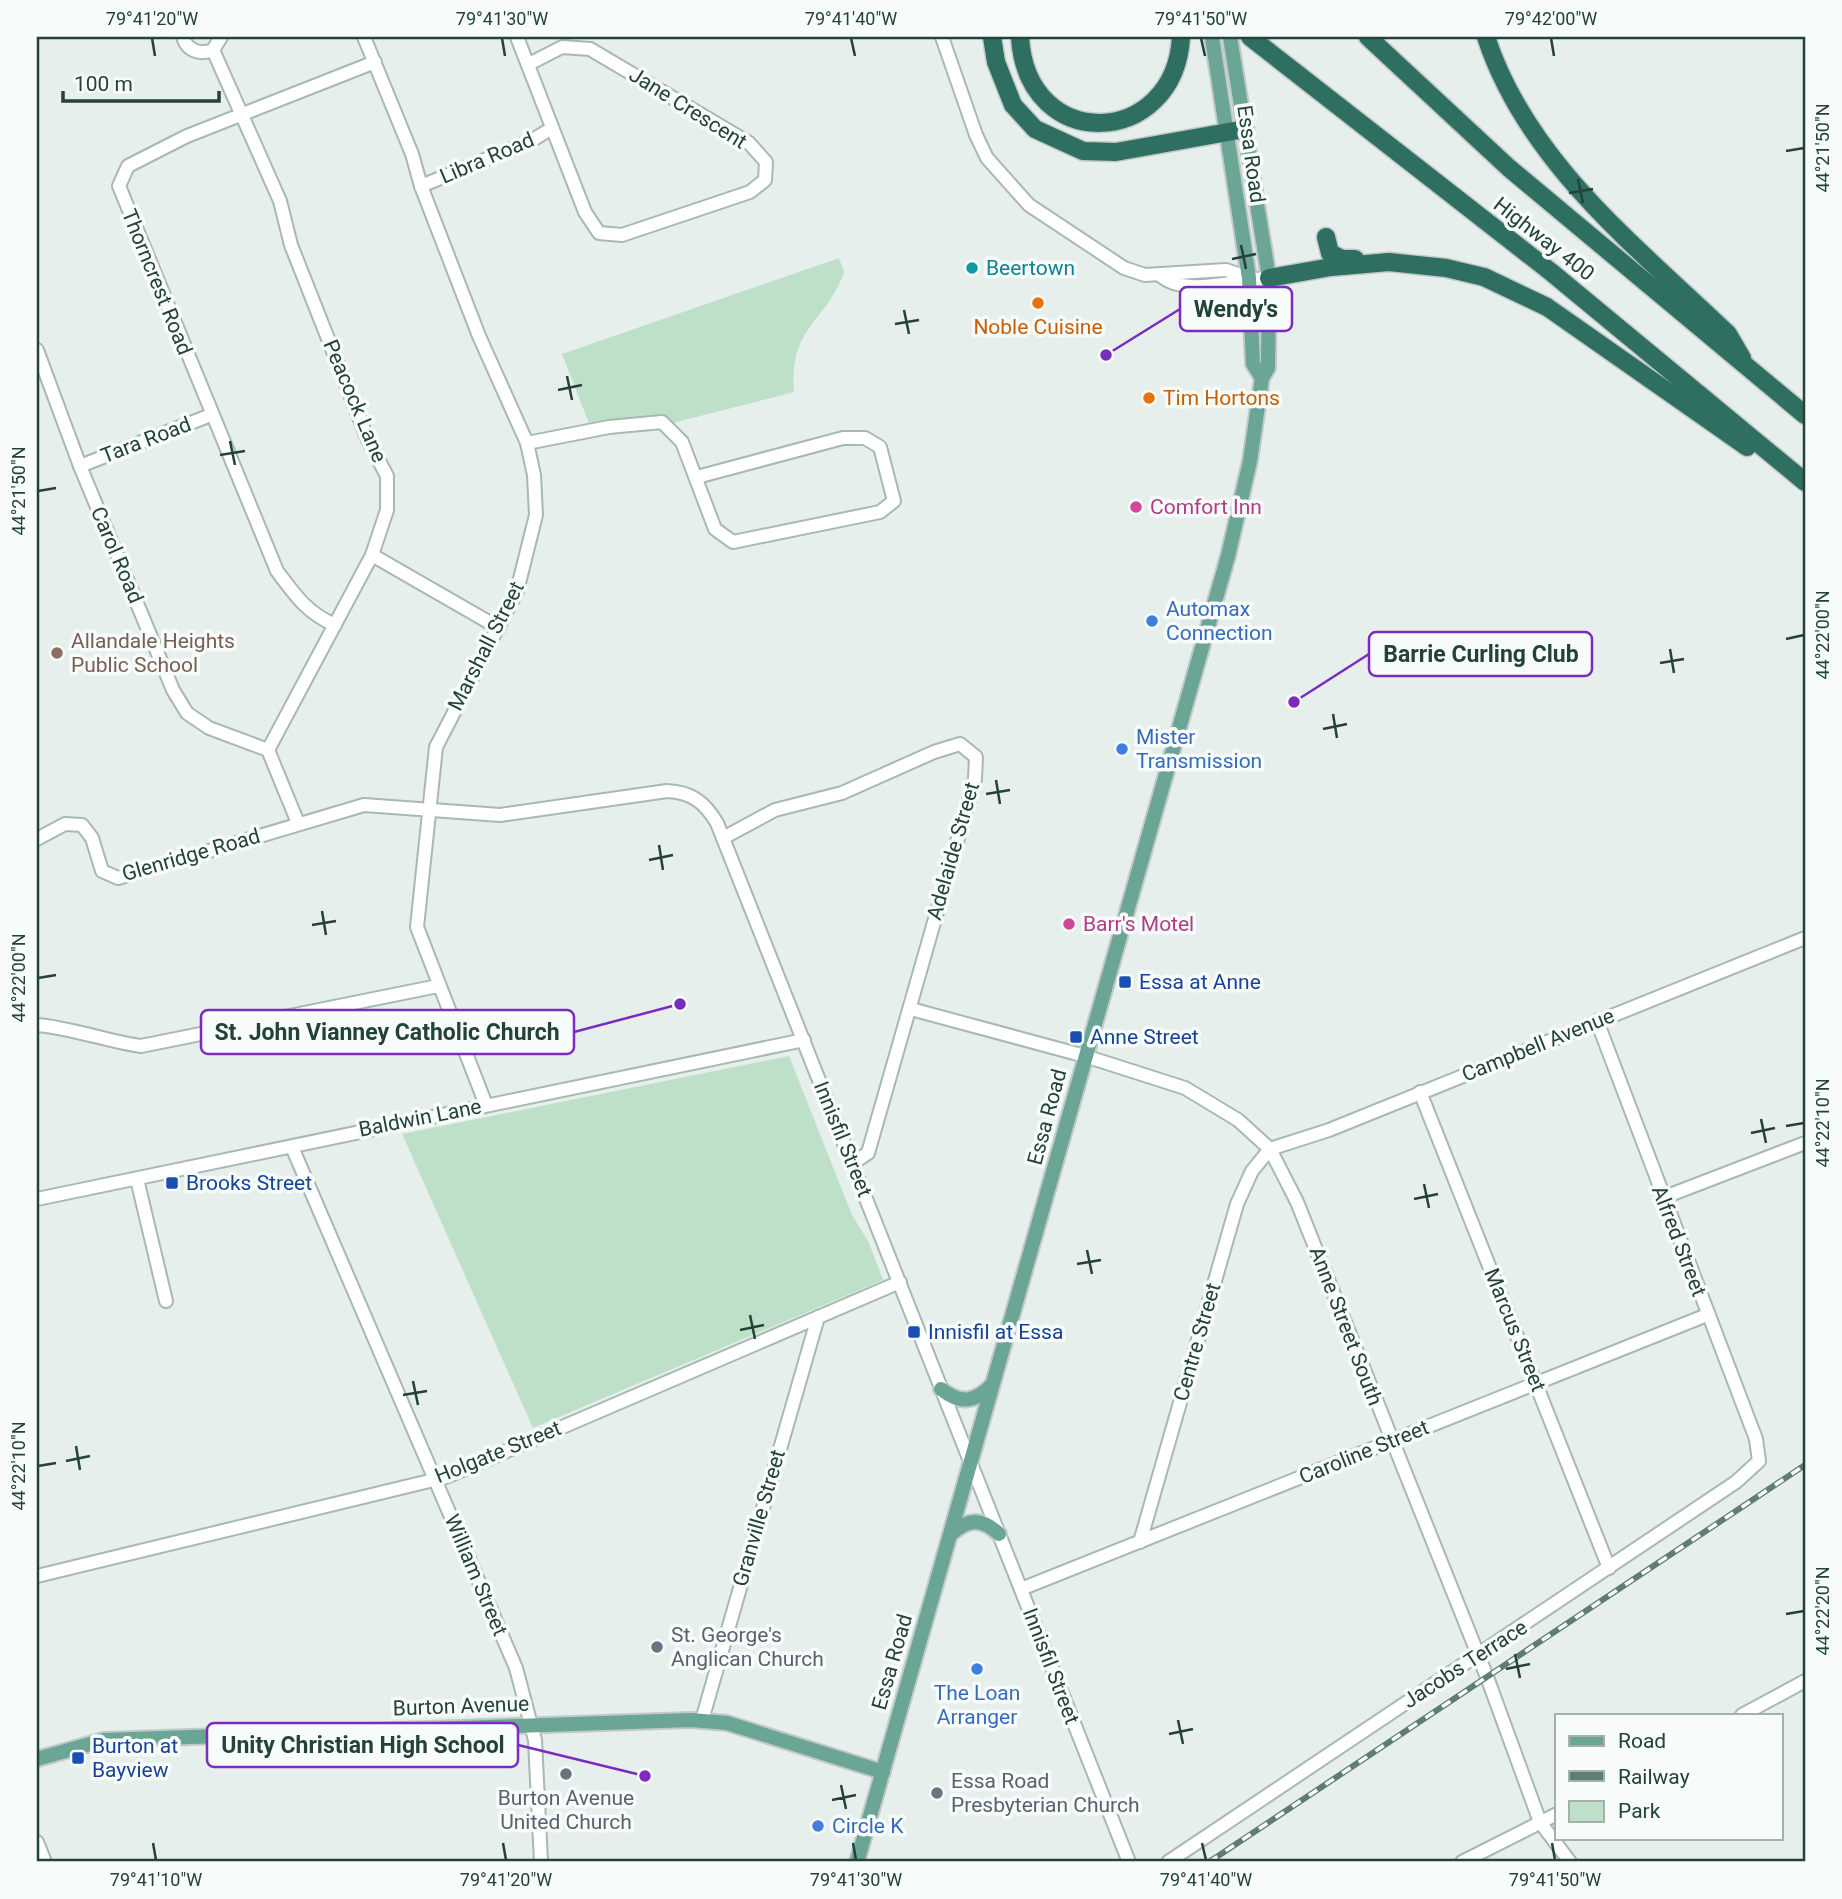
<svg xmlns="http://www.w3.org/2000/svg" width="1842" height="1899" font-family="Roboto,sans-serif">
<rect width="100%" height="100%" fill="#e6efeb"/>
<g fill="#bfe0c8">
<path d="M 839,258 L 844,272 C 826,324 789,325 794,392 L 665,425 L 590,426 L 562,354 Z"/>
<polygon points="789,1056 852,1215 869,1243 883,1280 533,1428 402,1134"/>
</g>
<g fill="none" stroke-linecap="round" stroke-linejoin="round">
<defs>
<g id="minor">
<path d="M 183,37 C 187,51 200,55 213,50 L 221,37"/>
<polyline points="364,37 412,154 421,186 479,336 527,443 534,475 536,515 517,591 436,747 417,927 486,1105"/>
<polyline points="517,37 585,212 599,233 622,235 750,192 765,180 766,162 749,143 590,49 562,47 529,64"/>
<polyline points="942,37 976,135 987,158 1029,205 1124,268 1145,275 1226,270 1249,278"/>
<polyline points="213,50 280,201 291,245 368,440 387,476 387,510 372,555 268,750"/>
<polyline points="421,186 531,141 552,128"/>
<path d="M 1161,276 C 1185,297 1239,279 1269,278"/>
<polyline points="37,350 80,466 173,690 187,713 209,728 268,750"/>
<polyline points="527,443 609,427 662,422 682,442 715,529 733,542 880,512 894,501 880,447 865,438 843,438 697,477"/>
<polyline points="80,466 211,415"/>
<polyline points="372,555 499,628"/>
<path d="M 335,625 C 307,613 295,595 277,571 L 119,186 L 128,166 L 187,136 L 375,62"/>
<polyline points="268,750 298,823"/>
<polyline points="723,838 775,810 842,793 934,752 960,744 976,757 975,779 868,1153 853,1163"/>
<path d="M 37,839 L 65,824 L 82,825 L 92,838 L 102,871 L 118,878 L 364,805 L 500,815 L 667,791 C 692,792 705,803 717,823 L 1129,1862"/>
<polyline points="911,1009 1085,1056 1185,1088 1238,1120 1270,1149 1297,1202 1487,1677 1540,1822 1570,1862"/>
<path d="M 37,1025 C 73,1028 105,1041 141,1046 L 438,986"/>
<polyline points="1420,1092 1609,1568"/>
<polyline points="292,1147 516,1668 535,1740 541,1862"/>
<polyline points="1270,1149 1329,1130 1805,938"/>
<polyline points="137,1179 166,1301"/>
<polyline points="1662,1198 1805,1143"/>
<polyline points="37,1199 804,1040"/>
<polyline points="1140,1542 1237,1204 1252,1171 1270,1149"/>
<polyline points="37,1576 446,1477 900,1282"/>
<polyline points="1021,1589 1707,1315"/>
<polyline points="1742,1715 1805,1681"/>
<polyline points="702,1720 818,1317"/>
<polyline points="37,1842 45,1862"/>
<polyline points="1168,1862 1736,1482 1759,1461 1756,1439 1597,1021"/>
<polyline points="1462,1862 1557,1814"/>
</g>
<g id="major">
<polyline points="1212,37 1249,278 1253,364 1262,378"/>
<path d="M 941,1389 C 961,1405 975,1402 992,1385"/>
<path d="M 951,1534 C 968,1519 981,1517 999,1534"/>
<polyline points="37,1759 104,1740 691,1720 727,1723 883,1772"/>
<polyline points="857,1862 1228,556 1250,461 1262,378 1268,368 1269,278 1230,37"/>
</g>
<g id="highway">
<polyline points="992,37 996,62 1013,105 1035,129 1083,151 1116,152 1245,129"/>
<path d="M 1020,37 C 1027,155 1175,148 1181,37"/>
<polyline points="1250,37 1551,272 1805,482"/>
<polyline points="1368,37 1509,168 1805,415"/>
<path d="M 1486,37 C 1527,162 1636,246 1728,334 L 1742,358"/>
<polyline points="1326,237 1330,253 1342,259 1355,259"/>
<polyline points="1269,278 1331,267 1389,262 1446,268 1484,277 1547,307 1747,447"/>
</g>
</defs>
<use href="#minor" stroke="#a8b8b2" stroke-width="16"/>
<use href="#major" stroke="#c2cac8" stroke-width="18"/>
<use href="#highway" stroke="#c2cac8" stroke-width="21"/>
<use href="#minor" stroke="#fff" stroke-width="12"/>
<use href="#major" stroke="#6aa596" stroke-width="14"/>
<use href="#highway" stroke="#2f6f62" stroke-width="18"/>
<defs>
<polyline id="rail" points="1209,1862 1805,1465"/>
</defs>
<use href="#rail" stroke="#5f7d75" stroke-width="6"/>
<use href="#rail" stroke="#f7fbf9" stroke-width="3.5" stroke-dasharray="10" stroke-linecap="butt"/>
</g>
<path fill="none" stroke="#24423a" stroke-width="2.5" d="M 152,38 L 155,56M 502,38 L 505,56M 851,38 L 855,56M 1201,38 L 1205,56M 1551,38 L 1554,56M 1786,151 L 1804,148M 1578,179 L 1583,203M 1569,193 L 1593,189M 1241,245 L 1246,269M 1232,259 L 1256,254M 904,310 L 909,334M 895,324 L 919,320M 567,376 L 572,400M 558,390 L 582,385M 230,441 L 235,465M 220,455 L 245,451M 38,491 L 56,488M 1786,639 L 1804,635M 1670,649 L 1674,673M 1660,663 L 1684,659M 1333,714 L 1337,738M 1323,729 L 1347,724M 996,780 L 1000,804M 986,794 L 1010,790M 659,845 L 663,870M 649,860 L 673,855M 322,911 L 326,935M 312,925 L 336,921M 38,978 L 56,975M 1761,1119 L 1766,1143M 1786,1126 L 1804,1123M 1751,1133 L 1775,1128M 1424,1184 L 1429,1208M 1414,1199 L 1438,1194M 1087,1250 L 1092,1274M 1077,1264 L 1101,1260M 750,1315 L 755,1339M 740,1330 L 764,1325M 413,1381 L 418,1405M 403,1395 L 427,1391M 76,1446 L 80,1470M 66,1461 L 90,1456M 38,1466 L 56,1463M 1786,1614 L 1804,1611M 1515,1654 L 1520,1678M 1506,1669 L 1530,1664M 1178,1720 L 1183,1744M 1169,1734 L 1193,1729M 841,1785 L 846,1809M 832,1800 L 856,1795M 153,1843 L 156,1860M 503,1843 L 506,1860M 853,1843 L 856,1860M 1202,1843 L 1206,1860M 1552,1843 L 1555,1860"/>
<circle fill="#0f9aa8" stroke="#f7fbf9" stroke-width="2.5" cx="972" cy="268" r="7"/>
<g fill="#e8710a" stroke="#f7fbf9" stroke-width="2.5">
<circle cx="1038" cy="303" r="7"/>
<circle cx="1149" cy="398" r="7"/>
</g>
<g fill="#d1479c" stroke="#f7fbf9" stroke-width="2.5">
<circle cx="1136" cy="507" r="7"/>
<circle cx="1069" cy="924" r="7"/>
</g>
<g fill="#3f7fe0" stroke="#f7fbf9" stroke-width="2.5">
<circle cx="1152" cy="621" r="7"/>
<circle cx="1122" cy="749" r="7"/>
<circle cx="977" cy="1669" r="7"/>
<circle cx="818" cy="1826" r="7"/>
</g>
<circle fill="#8d6e63" stroke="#f7fbf9" stroke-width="2.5" cx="57" cy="653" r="7"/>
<g fill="#1a4fb4" stroke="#f7fbf9" stroke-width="2.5">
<rect x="1118" y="975" width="14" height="14" rx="3.5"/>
<rect x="1069" y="1030" width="14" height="14" rx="3.5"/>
<rect x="165" y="1176" width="14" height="14" rx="3.5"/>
<rect x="907" y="1325" width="14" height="14" rx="3.5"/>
<rect x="71" y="1751" width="14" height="14" rx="3.5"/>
</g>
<g fill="#6b7280" stroke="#f7fbf9" stroke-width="2.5">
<circle cx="657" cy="1647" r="7"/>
<circle cx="566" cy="1774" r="7"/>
<circle cx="937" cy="1793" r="7"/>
</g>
<g text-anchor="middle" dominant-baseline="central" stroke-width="7" stroke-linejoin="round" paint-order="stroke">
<g font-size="21" fill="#24423a" stroke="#f7fbf9">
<text transform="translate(688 108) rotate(32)">Jane Crescent</text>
<text transform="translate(1251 154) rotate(82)">Essa Road</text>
<text transform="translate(487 158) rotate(-23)">Libra Road</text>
<text transform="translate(1544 239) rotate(38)">Highway 400</text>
<text transform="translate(157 282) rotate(68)">Thorncrest Road</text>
<text transform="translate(355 401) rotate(67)">Peacock Lane</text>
<text transform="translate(146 440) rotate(-21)">Tara Road</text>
<text transform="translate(117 555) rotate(67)">Carol Road</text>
<text transform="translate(486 646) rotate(-63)">Marshall Street</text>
<text transform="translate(953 851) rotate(-74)">Adelaide Street</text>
<text transform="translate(191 855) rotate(-16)">Glenridge Road</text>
<text transform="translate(1538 1045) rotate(-22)">Campbell Avenue</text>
<text transform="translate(1047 1117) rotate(-75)">Essa Road</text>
<text transform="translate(420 1118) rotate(-11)">Baldwin Lane</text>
<text transform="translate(843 1139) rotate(68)">Innisfil Street</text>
<text transform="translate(1679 1241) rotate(69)">Alfred Street</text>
<text transform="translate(1346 1326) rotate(69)">Anne Street South</text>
<text transform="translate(1515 1330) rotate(68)">Marcus Street</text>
<text transform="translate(1197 1342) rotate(-74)">Centre Street</text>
<text transform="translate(498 1452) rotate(-22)">Holgate Street</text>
<text transform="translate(1364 1452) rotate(-22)">Caroline Street</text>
<text transform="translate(759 1518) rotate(-74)">Granville Street</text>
<text transform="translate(476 1575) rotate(67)">William Street</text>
<text transform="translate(892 1662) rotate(-74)">Essa Road</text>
<text transform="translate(1465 1664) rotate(-33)">Jacobs Terrace</text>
<text transform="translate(1051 1666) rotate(69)">Innisfil Street</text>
<text transform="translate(461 1706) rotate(-2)">Burton Avenue</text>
</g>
<g font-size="21" fill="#0d838f" stroke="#f7fbf9" text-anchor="start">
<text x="986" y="268">Beertown</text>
</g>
<g font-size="21" fill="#c56008" stroke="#f7fbf9">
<text x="1038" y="327">Noble Cuisine</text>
<text x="1163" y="398" text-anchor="start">Tim Hortons</text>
</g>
<g font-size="21" fill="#b23c85" stroke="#f7fbf9" text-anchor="start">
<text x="1150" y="507">Comfort Inn</text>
<text x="1083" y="924">Barr's Motel</text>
</g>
<g font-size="21" fill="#366cbe" stroke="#f7fbf9" text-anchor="start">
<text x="1166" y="609">Automax<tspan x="1166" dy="24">Connection</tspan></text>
<text x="1136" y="737">Mister<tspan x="1136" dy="24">Transmission</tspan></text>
<text x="977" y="1693" text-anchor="middle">The Loan<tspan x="977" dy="24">Arranger</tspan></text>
<text x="832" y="1826">Circle K</text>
</g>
<g font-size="21" fill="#785e54" stroke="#f7fbf9" text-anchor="start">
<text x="71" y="641">Allandale Heights<tspan x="71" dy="24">Public School</tspan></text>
</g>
<g font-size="21" fill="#164399" stroke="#f7fbf9" text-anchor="start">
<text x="1139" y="982">Essa at Anne</text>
<text x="1090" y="1037">Anne Street</text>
<text x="186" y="1183">Brooks Street</text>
<text x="928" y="1332">Innisfil at Essa</text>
<text x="92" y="1746">Burton at<tspan x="92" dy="24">Bayview</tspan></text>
</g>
<g font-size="21" fill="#5b616d" stroke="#f7fbf9" text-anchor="start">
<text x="671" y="1635">St. George's<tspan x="671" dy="24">Anglican Church</tspan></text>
<text x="951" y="1781">Essa Road<tspan x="951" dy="24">Presbyterian Church</tspan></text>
<text x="566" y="1798" text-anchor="middle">Burton Avenue<tspan x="566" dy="24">United Church</tspan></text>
</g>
</g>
<path fill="none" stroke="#7b2cbf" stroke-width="2.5" d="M1106 355L1180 309M1294 702L1369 654M680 1004L574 1032M645 1776L518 1745"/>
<g fill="#7b2cbf" stroke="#f7fbf9" stroke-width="2.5">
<circle cx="1106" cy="355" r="7"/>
<circle cx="1294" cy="702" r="7"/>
<circle cx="680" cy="1004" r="7"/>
<circle cx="645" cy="1776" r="7"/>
</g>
<g fill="#f7fbf9" stroke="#7b2cbf" stroke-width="2.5">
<rect x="1180" y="287" width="112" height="44" rx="7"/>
<rect x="1369" y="632" width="223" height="44" rx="7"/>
<rect x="201" y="1010" width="373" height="44" rx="7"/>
<rect x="207" y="1723" width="311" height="44" rx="7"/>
</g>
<g font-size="23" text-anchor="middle" font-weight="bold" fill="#24423a">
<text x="1236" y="317">Wendy's</text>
<text x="1481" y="662">Barrie Curling Club</text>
<text x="387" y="1040">St. John Vianney Catholic Church</text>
<text x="363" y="1753">Unity Christian High School</text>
</g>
<rect width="1842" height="1899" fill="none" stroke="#f7fbf9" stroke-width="77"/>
<rect x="1555" y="1714" width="228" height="126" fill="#f7fbf9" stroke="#a3b1ad" stroke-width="2"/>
<rect x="1569" y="1736" width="35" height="10" fill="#6aa596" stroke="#a3b1ad" stroke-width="2"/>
<text x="1618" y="1748" font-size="21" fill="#24423a">Road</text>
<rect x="1569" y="1771" width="35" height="10" fill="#5f7d75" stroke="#a3b1ad" stroke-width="2"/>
<text x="1618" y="1784" font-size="21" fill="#24423a">Railway</text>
<rect x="1569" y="1801" width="35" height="21" fill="#bfe0c8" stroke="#a3b1ad" stroke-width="2"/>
<text x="1618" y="1818" font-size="21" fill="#24423a">Park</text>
<path d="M63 91v10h156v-10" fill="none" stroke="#24423a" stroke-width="3.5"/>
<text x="74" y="91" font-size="21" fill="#24423a" stroke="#f7fbf9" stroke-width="5" paint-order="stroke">100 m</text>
<rect x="38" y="38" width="1766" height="1822" fill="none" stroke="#24423a" stroke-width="2.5"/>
<g font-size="18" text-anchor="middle" fill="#24423a">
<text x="152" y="25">79°41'20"W</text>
<text x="502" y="25">79°41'30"W</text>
<text x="851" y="25">79°41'40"W</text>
<text x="1201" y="25">79°41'50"W</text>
<text x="1551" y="25">79°42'00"W</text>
<text transform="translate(1823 148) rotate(-90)" y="6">44°21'50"N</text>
<text transform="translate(19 491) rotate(-90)" y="6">44°21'50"N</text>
<text transform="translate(1823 635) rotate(-90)" y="6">44°22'00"N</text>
<text transform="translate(19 978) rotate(-90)" y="6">44°22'00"N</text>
<text transform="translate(1823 1123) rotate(-90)" y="6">44°22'10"N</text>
<text transform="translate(19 1466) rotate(-90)" y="6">44°22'10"N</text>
<text transform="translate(1823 1611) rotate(-90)" y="6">44°22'20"N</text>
<text x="156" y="1886">79°41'10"W</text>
<text x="506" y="1886">79°41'20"W</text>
<text x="856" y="1886">79°41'30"W</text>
<text x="1206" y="1886">79°41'40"W</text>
<text x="1555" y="1886">79°41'50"W</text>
</g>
</svg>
